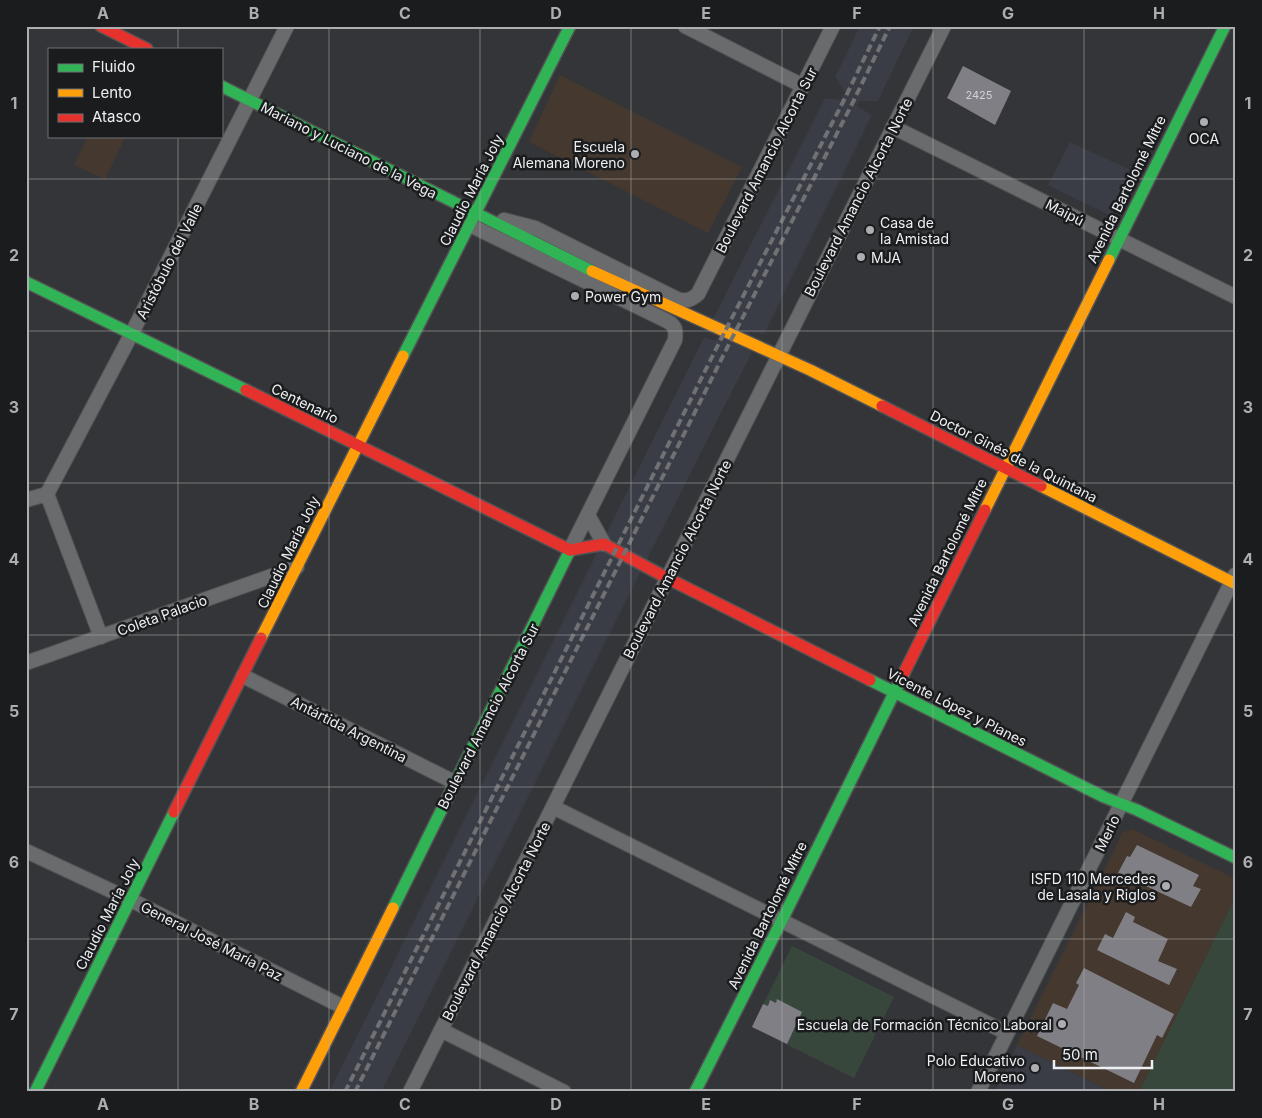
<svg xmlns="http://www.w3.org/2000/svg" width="1262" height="1118" font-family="Inter,sans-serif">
<rect width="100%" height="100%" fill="#343538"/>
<g fill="#3a3c46">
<polygon points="860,26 914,26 878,101 859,101 857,106 872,115 764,334 749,332 751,354 637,579 381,1092 329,1092 704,337 716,341 724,326 712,321 825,98 840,100 845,92 835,77"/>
<polygon points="1070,142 1133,171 1111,216 1048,185"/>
<polygon points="1017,1045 1112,1092 995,1092"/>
</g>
<g fill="#45382e">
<polygon points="560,75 742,167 708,233 529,142"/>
<polygon points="88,136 126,136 105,179 74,165"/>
<polygon points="1132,829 1236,879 1236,896 1139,1092 1112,1092 1017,1045 1123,832"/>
</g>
<g fill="#38473b">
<polygon points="1236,896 1236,1092 1139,1092"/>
<polygon points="792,946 894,997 854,1078 752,1027"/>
</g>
<g fill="#807f86">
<polygon points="963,66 1011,91 995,125 947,98"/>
<polygon points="1137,845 1199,875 1193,886 1201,889 1191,907 1118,873 1127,856 1130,857"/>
<polygon points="1126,912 1135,917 1133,922 1168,939 1158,961 1177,969 1169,985 1097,950 1105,934 1113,938"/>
<polygon points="1084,968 1174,1014 1162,1038 1157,1035 1134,1083 1037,1036 1053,1003 1067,1009 1079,985 1076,983"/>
<polygon points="777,999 802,1012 787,1044 752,1027 763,1004 768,1006 770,1000 776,1003"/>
</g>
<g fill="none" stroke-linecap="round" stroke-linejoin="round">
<defs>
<g id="street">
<polyline points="685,26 803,86"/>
<polyline points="893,127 1236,297"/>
<path d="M 504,220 L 535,228 L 677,299 C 686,302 691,300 698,294 L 833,26"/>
<path d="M 470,225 L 667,321 C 676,326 676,330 675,340 L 570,550"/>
<polyline points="47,494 131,335 287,26"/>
<polyline points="26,500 47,494 101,637"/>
<polyline points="588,515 604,544"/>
<polyline points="26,663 297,567"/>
<polyline points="243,676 454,782"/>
<polyline points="553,807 1007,1033"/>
<polyline points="26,851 131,900 343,1007"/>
<polyline points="441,1030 564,1092"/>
<polyline points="410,1092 944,26"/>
<polyline points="978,1092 1235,575"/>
</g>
<g id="fast">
<polyline points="221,86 592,271"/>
<polyline points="1109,260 1225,26"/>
<polyline points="26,282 246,390"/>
<polyline points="403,356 570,26"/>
<polyline points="870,680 1104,797 1137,810 1236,858"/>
<polyline points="393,908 570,550"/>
<polyline points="35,1092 174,812"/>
<polyline points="695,1092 782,920 904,673"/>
</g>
<g id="slow">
<polyline points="592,271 810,370 882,406"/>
<polyline points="1041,486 1236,584"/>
<polyline points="985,510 1109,260"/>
<polyline points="261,638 403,356"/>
<polyline points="301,1092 393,908"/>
</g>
<g id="jam">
<polyline points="101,26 147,49"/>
<polyline points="246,390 570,550"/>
<polyline points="882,406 1041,486"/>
<polyline points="570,550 604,544 667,578 870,680"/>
<polyline points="904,673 985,510"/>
<polyline points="174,812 261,638"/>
</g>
</defs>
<use href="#street" stroke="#535355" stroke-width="16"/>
<use href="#fast" stroke="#535355" stroke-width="14"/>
<use href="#slow" stroke="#535355" stroke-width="14"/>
<use href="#jam" stroke="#535355" stroke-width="14"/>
<use href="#street" stroke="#6a6b6c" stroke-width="14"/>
<use href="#fast" stroke="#30b455" stroke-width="11"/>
<use href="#slow" stroke="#ff9f0a" stroke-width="11"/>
<use href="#jam" stroke="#e5322d" stroke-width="11"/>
<g stroke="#707172" stroke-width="4" stroke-dasharray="8 4" stroke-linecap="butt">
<polyline points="345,1092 719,343 844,100 880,26"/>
<polyline points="355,1092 728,346 852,104 890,26"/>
</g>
</g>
<path fill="none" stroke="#adaeb1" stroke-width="1" stroke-opacity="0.55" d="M 178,26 L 178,49M 329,26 L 329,1092M 480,26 L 480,1092M 631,26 L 631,1092M 782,26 L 782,1092M 933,26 L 933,1092M 1084,26 L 1084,1092M 178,136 L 178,1092M 26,179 L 1236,179M 26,331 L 1236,331M 26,483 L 1236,483M 26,635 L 1236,635M 26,787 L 1236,787M 26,939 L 1236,939"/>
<g fill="#adaeb1" stroke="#1b1c1e" stroke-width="2">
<circle cx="1204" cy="122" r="5"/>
<circle cx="635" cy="154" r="5"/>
<circle cx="870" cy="230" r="5"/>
<circle cx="861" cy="257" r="5"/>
<circle cx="575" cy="296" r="5"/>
<circle cx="1166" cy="886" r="5"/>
<circle cx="1062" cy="1024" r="5"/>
<circle cx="1035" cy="1068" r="5"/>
</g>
<g text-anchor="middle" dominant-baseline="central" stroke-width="5" stroke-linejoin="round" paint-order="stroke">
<g font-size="11" fill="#d2d3d7">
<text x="979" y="95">2425</text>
</g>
<g font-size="14" fill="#eeeff2" stroke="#1b1c1e" text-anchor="end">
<text x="1204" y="138" text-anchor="middle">OCA</text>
<text x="625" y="146">Escuela<tspan x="625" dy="16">Alemana Moreno</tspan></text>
<text x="880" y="222" text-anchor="start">Casa de<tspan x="880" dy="16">la Amistad</tspan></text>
<text x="871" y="257" text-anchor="start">MJA</text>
<text x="585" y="296" text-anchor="start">Power Gym</text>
<text x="1156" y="878">ISFD 110 Mercedes<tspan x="1156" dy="16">de Lasala y Riglos</tspan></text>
<text x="1052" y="1024">Escuela de Formación Técnico Laboral</text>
<text x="1025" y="1060">Polo Educativo<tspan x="1025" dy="16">Moreno</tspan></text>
</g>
<g font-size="14" fill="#eeeff2" stroke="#1b1c1e">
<text transform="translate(349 150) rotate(27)">Mariano y Luciano de la Vega</text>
<text transform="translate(766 160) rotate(-63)">Boulevard Amancio Alcorta Sur</text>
<text transform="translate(1126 189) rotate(-64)">Avenida Bartolomé Mitre</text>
<text transform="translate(471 190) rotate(-63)">Claudio María Joly</text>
<text transform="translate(858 197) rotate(-63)">Boulevard Amancio Alcorta Norte</text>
<text transform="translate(1065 212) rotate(27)">Maipú</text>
<text transform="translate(169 261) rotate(-63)">Aristóbulo del Valle</text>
<text transform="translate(305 403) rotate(26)">Centenario</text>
<text transform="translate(1014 456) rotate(27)">Doctor Ginés de la Quintana</text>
<text transform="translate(288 552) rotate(-64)">Claudio María Joly</text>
<text transform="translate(947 552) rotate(-64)">Avenida Bartolomé Mitre</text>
<text transform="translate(677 559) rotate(-63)">Boulevard Amancio Alcorta Norte</text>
<text transform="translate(162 615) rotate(-20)">Coleta Palacio</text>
<text transform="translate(957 707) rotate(27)">Vicente López y Planes</text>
<text transform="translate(488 716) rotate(-63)">Boulevard Amancio Alcorta Sur</text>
<text transform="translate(349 729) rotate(27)">Antártida Argentina</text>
<text transform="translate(1107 833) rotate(-64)">Merlo</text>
<text transform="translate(107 914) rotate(-63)">Claudio María Joly</text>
<text transform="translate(767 915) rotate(-64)">Avenida Bartolomé Mitre</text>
<text transform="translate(496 921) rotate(-63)">Boulevard Amancio Alcorta Norte</text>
<text transform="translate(212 941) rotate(27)">General José María Paz</text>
</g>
</g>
<rect width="1262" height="1118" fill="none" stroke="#1b1c1e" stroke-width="55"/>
<rect x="48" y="48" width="175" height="90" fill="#1b1c1e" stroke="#6f7073"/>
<rect x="58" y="64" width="25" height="8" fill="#30b455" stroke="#6f7073"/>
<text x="92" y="72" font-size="15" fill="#eeeff2">Fluido</text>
<rect x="58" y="89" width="25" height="8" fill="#ff9f0a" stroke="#6f7073"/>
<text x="92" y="98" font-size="15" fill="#eeeff2">Lento</text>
<rect x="58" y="114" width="25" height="8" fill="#e5322d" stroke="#6f7073"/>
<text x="92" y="122" font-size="15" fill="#eeeff2">Atasco</text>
<path d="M1054 1060v8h98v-8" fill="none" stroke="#eeeff2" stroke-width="2.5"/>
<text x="1062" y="1060" font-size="15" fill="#eeeff2" stroke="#1b1c1e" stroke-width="4" paint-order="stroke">50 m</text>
<rect x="28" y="28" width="1206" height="1062" fill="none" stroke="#adaeb1" stroke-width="2"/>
<g font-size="16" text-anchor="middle" font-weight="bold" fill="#adaeb1">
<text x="103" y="19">A</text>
<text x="254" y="19">B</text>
<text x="405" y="19">C</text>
<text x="556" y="19">D</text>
<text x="706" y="19">E</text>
<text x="857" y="19">F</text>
<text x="1008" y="19">G</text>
<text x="1159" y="19">H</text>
<text x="14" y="109">1</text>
<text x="1248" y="109">1</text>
<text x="14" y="261">2</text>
<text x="1248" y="261">2</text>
<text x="14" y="413">3</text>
<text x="1248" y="413">3</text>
<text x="14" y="565">4</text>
<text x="1248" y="565">4</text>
<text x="14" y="717">5</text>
<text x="1248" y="717">5</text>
<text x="14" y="868">6</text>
<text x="1248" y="868">6</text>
<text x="14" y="1020">7</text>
<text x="1248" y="1020">7</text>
<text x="103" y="1110">A</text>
<text x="254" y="1110">B</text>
<text x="405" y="1110">C</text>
<text x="556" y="1110">D</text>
<text x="706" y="1110">E</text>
<text x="857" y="1110">F</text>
<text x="1008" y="1110">G</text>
<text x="1159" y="1110">H</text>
</g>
</svg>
